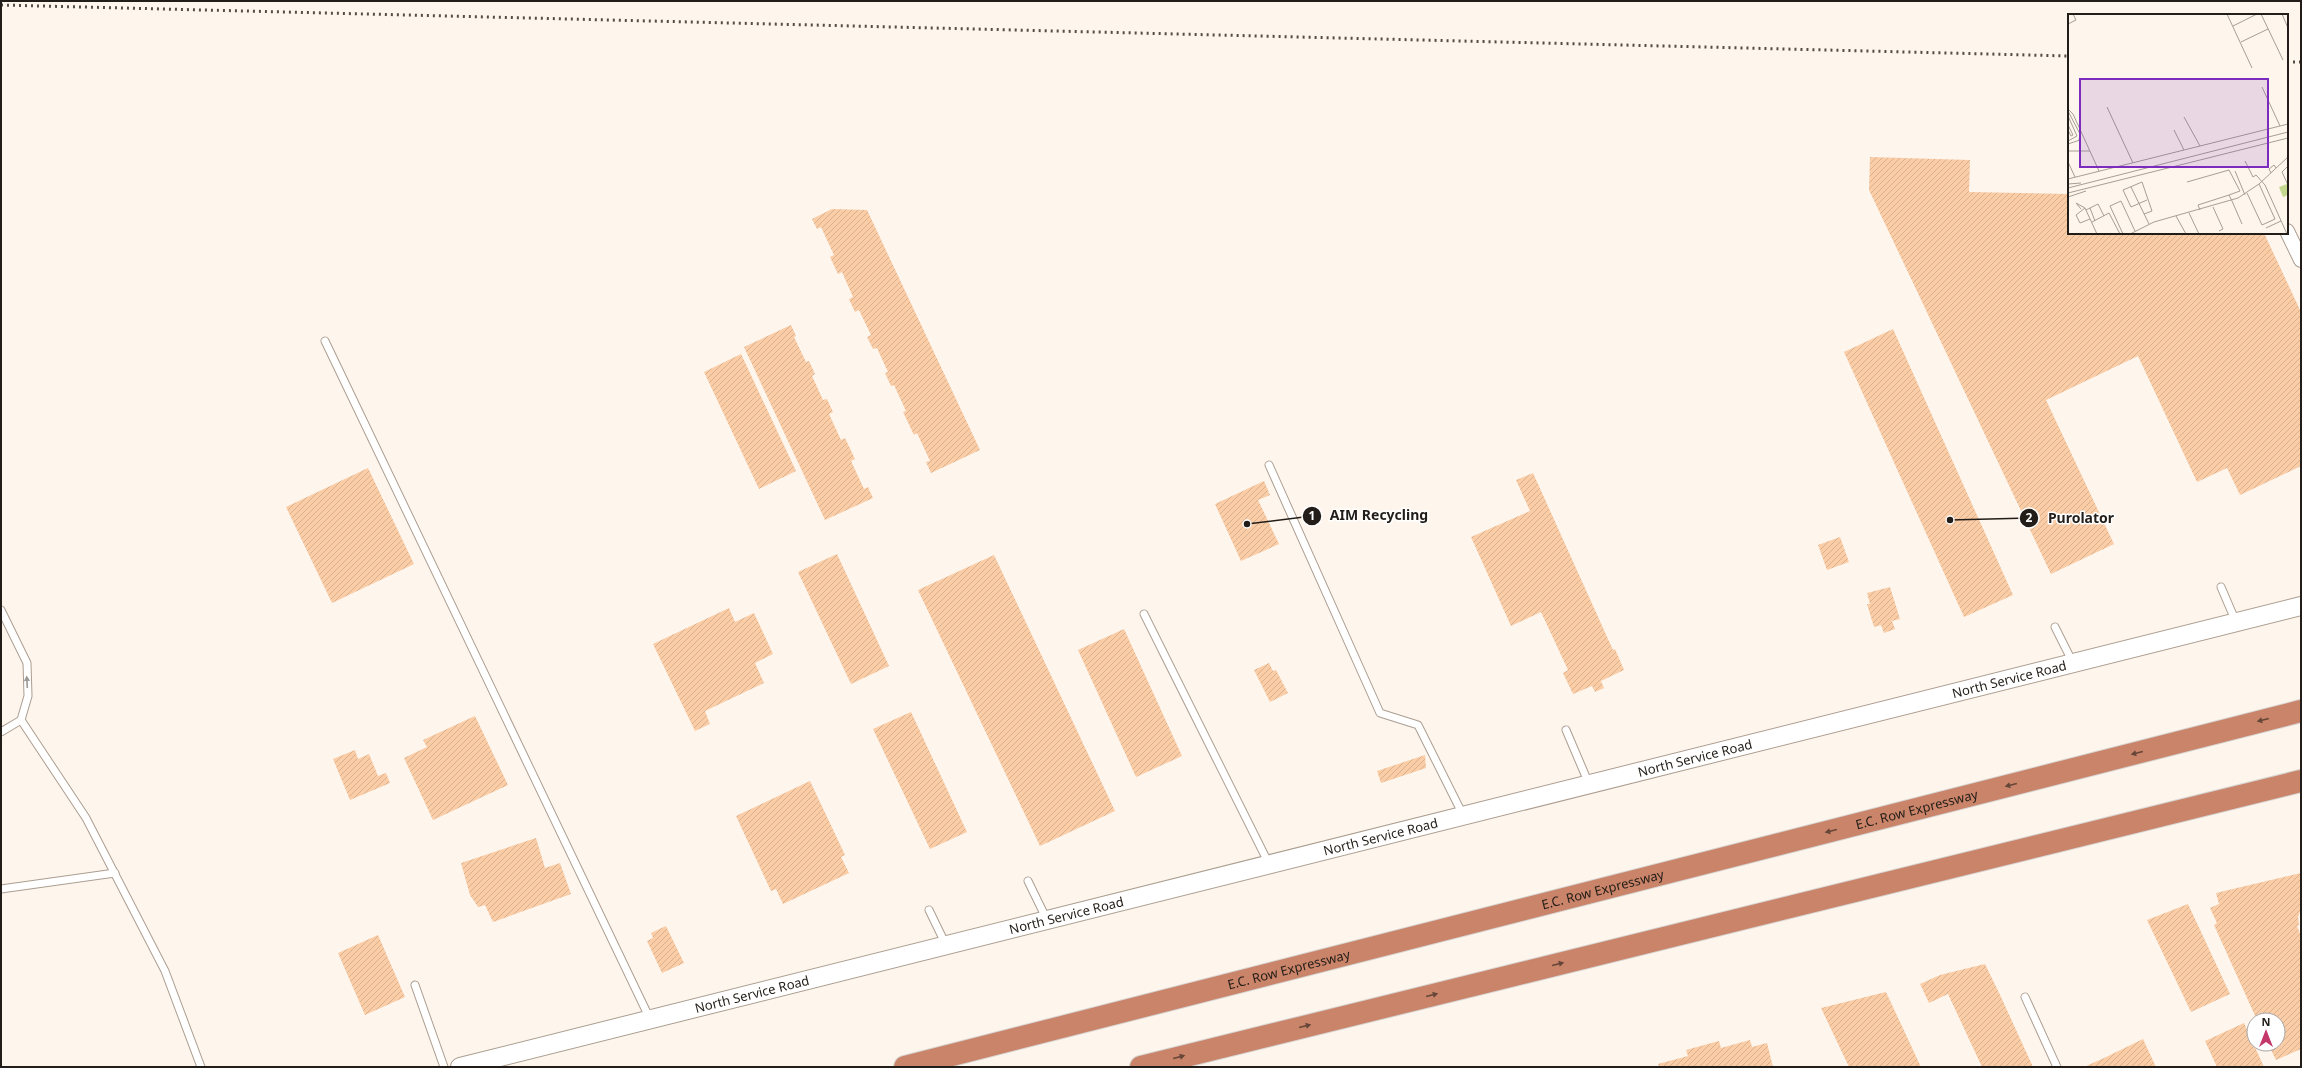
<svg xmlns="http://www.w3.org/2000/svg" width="2302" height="1068" font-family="'Noto Sans',sans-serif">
<defs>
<pattern id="building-hatch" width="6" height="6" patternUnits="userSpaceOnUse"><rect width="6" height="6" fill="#facda7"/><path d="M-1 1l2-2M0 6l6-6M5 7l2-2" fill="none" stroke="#d6b08f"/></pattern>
</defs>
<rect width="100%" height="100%" fill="#fef5ec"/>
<g fill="url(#building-hatch)">
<polygon points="1870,157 1970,160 1969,192 2069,194 2069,233 2264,233 2301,312 2301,466 2240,495 2227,468 2197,482 2138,356 2046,400 2114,544 2051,574 1869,190"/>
<polygon points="832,209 867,210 980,450 931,473 926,462 930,461 917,433 914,435 903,412 906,411 894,385 891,386 885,373 888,372 877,348 873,349 867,337 871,335 859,310 855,312 849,299 853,297 842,272 838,274 830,257 834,255 821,227 817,229 812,219"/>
<polygon points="791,325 796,336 794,337 806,362 809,361 815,374 812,376 823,400 827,399 833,412 829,414 841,440 845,438 855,459 851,461 864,489 868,487 873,498 825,520 744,347"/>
<polygon points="1893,329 2013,595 1964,617 1844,352"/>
<polygon points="741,354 796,471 759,489 704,372"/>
<polygon points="368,468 414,564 332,603 286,507"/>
<polygon points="1533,473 1613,650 1615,649 1624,670 1601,681 1604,688 1595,692 1592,686 1573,694 1563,673 1568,670 1541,612 1511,626 1471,537 1530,511 1516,480"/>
<polygon points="1264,481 1270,495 1258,500 1279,544 1241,561 1215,504"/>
<polygon points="1840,537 1849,562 1827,570 1818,545"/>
<polygon points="837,554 889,666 851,684 798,572"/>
<polygon points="994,555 1115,811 1040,846 918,590"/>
<polygon points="1890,587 1900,619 1892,621 1895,629 1884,633 1881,625 1874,627 1867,604 1870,604 1867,593"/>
<polygon points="729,608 735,622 754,613 773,654 755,663 764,683 705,711 710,724 695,731 653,644"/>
<polygon points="1124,629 1182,756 1136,777 1078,650"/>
<polygon points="1269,663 1273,671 1276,670 1288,693 1270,702 1254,670"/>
<polygon points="911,712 967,832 930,849 873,729"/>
<polygon points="475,716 508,785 433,820 404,758 427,747 423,740"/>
<polygon points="355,750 358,759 369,754 378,776 386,773 390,783 350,800 333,759"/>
<polygon points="1425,755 1426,768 1381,783 1377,771"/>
<polygon points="810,781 845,855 841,857 849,873 783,904 776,889 771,891 736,816"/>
<polygon points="536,838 545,868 560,863 571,894 493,922 485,905 478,907 470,895 461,863"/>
<polygon points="2301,873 2301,909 2298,917 2299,925 2297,926 2301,936 2301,1049 2276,1060 2268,1044 2278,1044 2278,1020 2257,1020 2214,925 2217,923 2210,908 2219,904 2216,893"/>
<polygon points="2188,904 2230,994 2191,1012 2147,920"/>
<polygon points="666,926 684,963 662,973 647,941 653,938 651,933"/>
<polygon points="378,935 405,997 365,1015 338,953"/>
<polygon points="1985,964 2001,997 2033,1067 1982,1067 1948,994 1929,1003 1920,984 1940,975"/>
<polygon points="1886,992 1921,1067 1849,1067 1821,1008"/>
<polygon points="2244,1023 2264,1067 2217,1067 2205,1041"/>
<polygon points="2143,1039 2156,1067 2084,1067 2104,1058"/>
<polygon points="1750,1040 1752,1047 1767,1043 1773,1067 1659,1067 1658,1064 1688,1056 1686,1050 1719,1041 1721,1048"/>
</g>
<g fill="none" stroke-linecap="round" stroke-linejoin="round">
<defs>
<g id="service">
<polyline points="325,341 650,1019"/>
<polyline points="1269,465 1380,713 1418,725 1463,815"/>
<polyline points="2221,587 2236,622"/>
<polyline points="1,610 27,663 28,696 21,720 1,732"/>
<polyline points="1144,614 1269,864"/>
<polyline points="2055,627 2073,663"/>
<polyline points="21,720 86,818 165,971 201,1067"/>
<polyline points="1566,730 1589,784"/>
<polyline points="1028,881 1047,920"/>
<polyline points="1,889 115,873"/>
<polyline points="929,910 946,945"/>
<polyline points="415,985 444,1067"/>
<polyline points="2025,997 2057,1067"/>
</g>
<polyline id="minor" points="2287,231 2301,260"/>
<g id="tertiary">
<path id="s1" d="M 460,1067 L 2301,606"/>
</g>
<g id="motorway">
<path id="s2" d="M 905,1067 L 2301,711"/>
<polyline points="1141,1067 2301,781"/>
</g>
</defs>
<use href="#service" stroke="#ac9e91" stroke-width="9"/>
<use href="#minor" stroke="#ac9e91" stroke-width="16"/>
<use href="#tertiary" stroke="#ac9e91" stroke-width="20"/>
<use href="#motorway" stroke="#d7d6d5" stroke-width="24"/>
<use href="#service" stroke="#fff" stroke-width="7"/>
<use href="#minor" stroke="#fff" stroke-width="14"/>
<use href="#tertiary" stroke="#fff" stroke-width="18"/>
<use href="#motorway" stroke="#ca8469" stroke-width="22"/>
<g stroke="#534d47" stroke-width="3" stroke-dasharray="2 4" stroke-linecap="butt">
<polyline points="1,5 2069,56"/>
<polyline points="2287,62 2301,62"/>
</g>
</g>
<defs><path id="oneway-solid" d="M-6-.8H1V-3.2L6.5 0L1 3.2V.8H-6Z"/></defs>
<use fill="#9c9997" href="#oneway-solid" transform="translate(27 682) rotate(-93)"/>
<g fill="#654638">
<use href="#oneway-solid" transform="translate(2263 720) rotate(166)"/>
<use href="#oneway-solid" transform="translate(2137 753) rotate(166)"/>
<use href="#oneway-solid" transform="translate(2011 785) rotate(166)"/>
<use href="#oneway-solid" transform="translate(1831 831) rotate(166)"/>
<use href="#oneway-solid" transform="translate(1558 964) rotate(-14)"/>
<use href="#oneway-solid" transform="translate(1432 995) rotate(-14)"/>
<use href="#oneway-solid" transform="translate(1305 1026) rotate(-14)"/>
<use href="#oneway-solid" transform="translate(1179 1057) rotate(-15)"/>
</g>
<g text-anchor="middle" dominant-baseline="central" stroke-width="3" stroke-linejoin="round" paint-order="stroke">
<g font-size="13" fill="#221d18" stroke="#fff">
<text stroke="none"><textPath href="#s1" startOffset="1597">North Service Road</textPath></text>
<text stroke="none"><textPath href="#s1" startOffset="1273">North Service Road</textPath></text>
<text stroke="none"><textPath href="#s2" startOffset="1044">E.C. Row Expressway</textPath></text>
<text stroke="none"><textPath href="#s1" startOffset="949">North Service Road</textPath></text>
<text stroke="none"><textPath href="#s2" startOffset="720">E.C. Row Expressway</textPath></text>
<text stroke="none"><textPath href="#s1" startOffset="625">North Service Road</textPath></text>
<text stroke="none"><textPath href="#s2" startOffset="396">E.C. Row Expressway</textPath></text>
<text stroke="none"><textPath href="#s1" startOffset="301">North Service Road</textPath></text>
</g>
</g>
<g transform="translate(2068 14)">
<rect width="220" height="220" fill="#fef5ec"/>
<path d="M 219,170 L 220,181 L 215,183 L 211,173 Z" fill="#c4d98f"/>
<path fill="none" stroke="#a69f97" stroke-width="1" d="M 159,0 L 184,54M 193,0 L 215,46M 214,0 L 220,14M 0,10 L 8,6 L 5,0M 165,12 L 189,0M 173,28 L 200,15M 194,73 L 212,112M 39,93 L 65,149M 0,95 L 5,100 L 31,157M 0,97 L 12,120 L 11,126M 0,102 L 9,122 L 0,127M 116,103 L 132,132M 0,111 L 5,121 L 3,122 L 0,116M 106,116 L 116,136M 0,130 L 12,126M 0,137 L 22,137M 177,147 L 185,163 L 188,161 L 197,171 L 219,220M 0,148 L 7,163M 220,152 L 214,158 L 220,171M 167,157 L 177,181M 203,159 L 201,155 L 206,151 L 208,154M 0,165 L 220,110M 119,168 L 161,156 L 172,177 L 161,181M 0,170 L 13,169M 63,173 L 81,210M 0,174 L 220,118M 0,179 L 220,124M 179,179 L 194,211 L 207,205 L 191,170M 0,183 L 18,177M 164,187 L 174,210M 145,193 L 155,215 L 151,217M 17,194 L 8,201 L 12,209 L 22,205M 22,194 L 27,207M 13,195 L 8,189 L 17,194 L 29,220M 18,196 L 30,190 L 36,202M 132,196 L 130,191 L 161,181 L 164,187M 121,199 L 131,220M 76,200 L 84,197 L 74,168 L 55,176 L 63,193 L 79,186M 108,202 L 118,220M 24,208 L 41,199 L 52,220M 198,214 L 213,207M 55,220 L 42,192 L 53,187 L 67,217M 62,220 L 86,208 L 170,184 L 191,170 L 220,143"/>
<path fill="#7b2cbf" fill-opacity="0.15" stroke="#7b2cbf" stroke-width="2" d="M 12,65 L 200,65 L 200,153 L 12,153 Z"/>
<rect width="220" height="220" fill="none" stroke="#221d18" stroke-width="2"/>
</g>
<path fill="none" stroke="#221d18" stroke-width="1.5" d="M1247 524L1312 516M1950 520L2029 518"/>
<g fill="#221d18" stroke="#fff" stroke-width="1.5">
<circle cx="1247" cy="524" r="4"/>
<circle cx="1950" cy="520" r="4"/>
<circle cx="1312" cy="516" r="10"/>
<circle cx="2029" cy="518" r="10"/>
</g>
<g font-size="12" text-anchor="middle" font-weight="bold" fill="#fff">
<text x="1312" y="520">1</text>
<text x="2029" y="522">2</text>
</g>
<g font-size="14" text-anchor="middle" font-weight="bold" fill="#221d18" stroke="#fff" stroke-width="3" stroke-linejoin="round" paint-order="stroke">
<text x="1379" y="520">AIM Recycling</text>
<text x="2081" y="523">Purolator</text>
</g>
<rect width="2302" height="1068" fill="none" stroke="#221d18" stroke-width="4"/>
<g transform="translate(2266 1032)"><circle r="19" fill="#ffffff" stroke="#a7a5a3"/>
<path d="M0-3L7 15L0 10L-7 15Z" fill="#c3376b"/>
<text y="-6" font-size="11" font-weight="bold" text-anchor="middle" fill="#221d18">N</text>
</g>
</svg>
